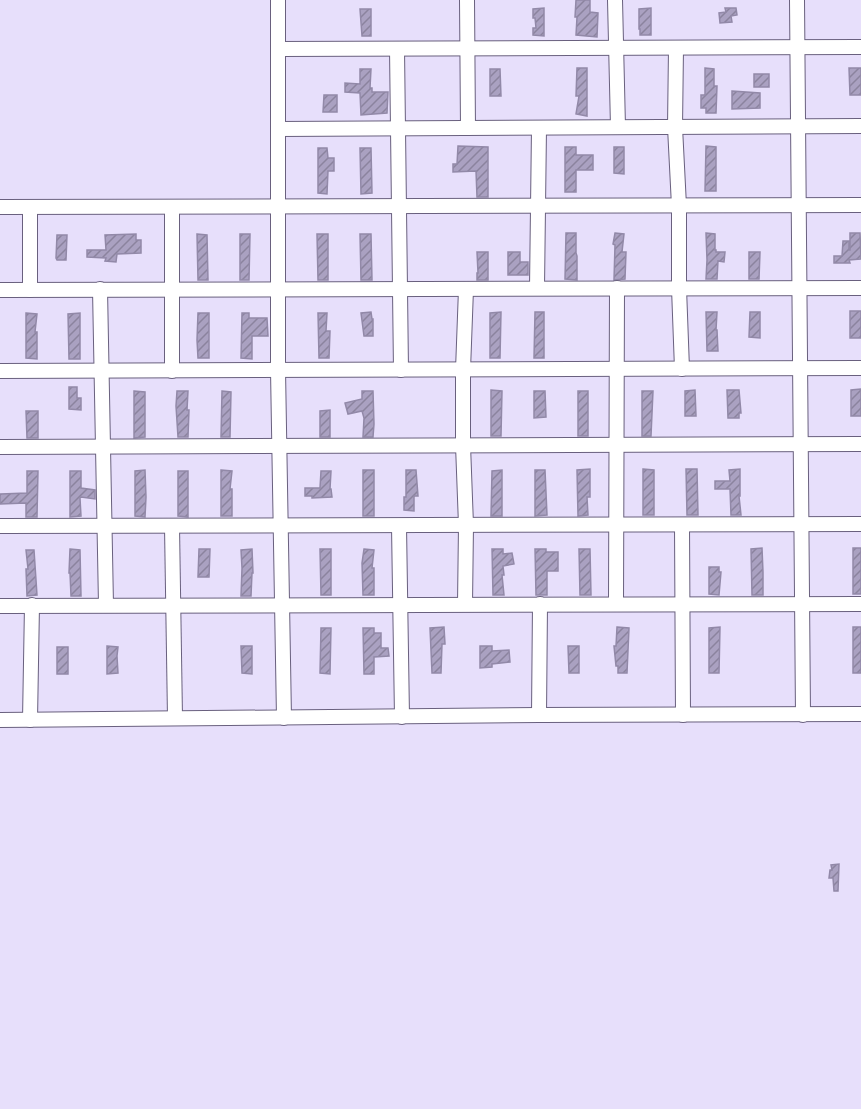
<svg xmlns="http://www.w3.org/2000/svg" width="861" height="1109" font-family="Overpass,sans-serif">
<defs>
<pattern id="building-hatch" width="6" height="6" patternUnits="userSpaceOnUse" patternTransform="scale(1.5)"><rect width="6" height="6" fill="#aaa1c1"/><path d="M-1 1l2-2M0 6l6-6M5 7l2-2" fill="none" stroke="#8b839e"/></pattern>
</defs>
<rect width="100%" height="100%" fill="#e7dffb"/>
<g fill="url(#building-hatch)" stroke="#9289a8" stroke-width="1.5">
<polygon points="576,0 590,0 590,12 598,13 597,37 576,35 577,17 575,17"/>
<polygon points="544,8 544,36 533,35 533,28 536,28 535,18 533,18 533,9"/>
<polygon points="651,8 651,35 640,35 640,29 639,29 639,9"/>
<polygon points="725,8 736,8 737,15 731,16 732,22 720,23 719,13 726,12"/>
<polygon points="360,9 371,9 371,36 362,36"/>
<polygon points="577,68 587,68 587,116 576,114 579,96 576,96"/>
<polygon points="705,68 714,69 714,86 717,86 716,113 706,113 706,108 701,108 701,95 705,95"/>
<polygon points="849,68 861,68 861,95 850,95"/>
<polygon points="360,69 371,69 370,88 372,88 372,92 388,92 387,113 361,115 360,93 345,92 345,83 360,84"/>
<polygon points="490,69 500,69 501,96 490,96"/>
<rect x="754" y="74" width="15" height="13"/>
<polygon points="732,91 760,93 760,108 732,109"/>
<polygon points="324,95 337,95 337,112 323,112"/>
<polygon points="458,146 488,147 488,197 477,197 476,171 453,172 453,164 457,164"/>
<polygon points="706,146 716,147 716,191 705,191"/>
<polygon points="565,147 576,147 576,155 593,155 593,170 576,170 576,192 565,192"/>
<polygon points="614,147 624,147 624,174 614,173"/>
<polygon points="318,148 327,148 328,158 334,158 334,171 328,171 327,194 318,193"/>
<polygon points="360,148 371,148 372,193 361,194"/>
<polygon points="566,233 576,233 576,253 577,256 577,280 565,279"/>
<polygon points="615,233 624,234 622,252 626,252 625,279 614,280 615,245 613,244"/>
<polygon points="706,233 715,234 715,250 716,250 716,252 725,252 724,262 718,261 717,279 706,279 707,260"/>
<polygon points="850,233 860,233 861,259 849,260 850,263 834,263 834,256 842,256 843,241 849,241 849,250 850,250"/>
<polygon points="136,234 136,240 141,240 141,253 117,254 116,262 105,261 106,258 87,257 87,250 106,250 105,235"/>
<polygon points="197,234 207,235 208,280 198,280"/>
<polygon points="240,234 250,234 249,280 240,280"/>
<polygon points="317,234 328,234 328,280 318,280"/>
<polygon points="360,234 371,234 372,280 361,280"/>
<polygon points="57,235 67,235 66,260 57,260 56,258"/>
<polygon points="477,252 488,252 488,280 477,280 477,273 478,273"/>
<polygon points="508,252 520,252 520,262 528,262 528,275 508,275"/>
<polygon points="749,252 760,252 759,279 749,279"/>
<rect x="850" y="311" width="11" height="27"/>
<polygon points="371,312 372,319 373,319 373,336 364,336 361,313"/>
<polygon points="501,312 500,358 490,358 490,313"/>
<polygon points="535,312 544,312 544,358 534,358"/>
<polygon points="706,312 717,312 716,330 717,330 718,351 707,351"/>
<polygon points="750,312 760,312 760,338 749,337"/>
<polygon points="26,313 37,314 35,332 37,332 37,359 26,358"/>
<polygon points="80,313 80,359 69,359 68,314"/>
<polygon points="198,313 209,313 209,358 198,358 197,340"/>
<polygon points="242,313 249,313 249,318 267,318 268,336 252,336 252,359 241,358"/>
<polygon points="318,313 327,313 326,331 330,331 329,358 319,358"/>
<polygon points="69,387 77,387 77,398 81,398 81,410 69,409"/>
<polygon points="861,389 861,416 851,416 851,390"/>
<polygon points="491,390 502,391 501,436 491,436"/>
<polygon points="695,390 696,416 685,416 685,391"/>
<polygon points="727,390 739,390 741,413 739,413 739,418 728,418"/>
<polygon points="134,391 145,392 145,437 134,438"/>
<polygon points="177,391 188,391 187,410 189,410 188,437 178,437 176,406"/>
<polygon points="222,391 231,392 230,437 221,437"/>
<polygon points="362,391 373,391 374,424 373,437 363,437 364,418 362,411 348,414 345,403 362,399"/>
<polygon points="534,391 545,391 546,417 534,418"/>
<rect x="578" y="391" width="10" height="45"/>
<polygon points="642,391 653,391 651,436 642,436"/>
<polygon points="330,410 330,437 320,437 320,411"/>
<polygon points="26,411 38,411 38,438 27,438"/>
<polygon points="590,469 590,497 587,497 588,515 578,516 577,470"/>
<polygon points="643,469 654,470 654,515 643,515"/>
<polygon points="686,469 697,469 698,515 687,515"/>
<polygon points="740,469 740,496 739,496 741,515 731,515 730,489 715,489 715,481 730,481 729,470"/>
<polygon points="145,470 146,497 145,517 135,516 135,471"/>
<polygon points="221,470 232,471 230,489 232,489 232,516 221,516"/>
<rect x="363" y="470" width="11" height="46"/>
<polygon points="406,470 416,470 418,496 414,496 414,511 404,510 404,497 406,497"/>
<polygon points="502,470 502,516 491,516 492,471"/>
<polygon points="535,470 545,470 547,515 535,516"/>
<polygon points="27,471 38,471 37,517 26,517 26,503 0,504 0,494 27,493"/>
<polygon points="70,471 81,471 81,488 95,490 95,499 81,497 80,498 81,516 70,517"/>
<polygon points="178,471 188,471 188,517 178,516"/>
<polygon points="321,471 331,471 330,489 331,489 332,497 312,498 312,496 305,496 305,488 320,488"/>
<polygon points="762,548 763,572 763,595 752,595 751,549"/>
<rect x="853" y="548" width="8" height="46"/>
<polygon points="70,549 80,550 81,596 71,596 70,573 69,573"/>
<polygon points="199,549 210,549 209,577 198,577"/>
<polygon points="252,549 253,573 252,573 251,596 241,596 242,568 241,550"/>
<polygon points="320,549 331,549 331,595 321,595"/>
<polygon points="364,549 374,550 372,568 374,568 374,595 363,595 362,563"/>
<polygon points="492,549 503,549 503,554 512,553 514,564 503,566 504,575 502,575 504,595 493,595"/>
<polygon points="535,549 546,549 546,552 558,552 558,571 547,571 547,595 536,595"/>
<polygon points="579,549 590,549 591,595 580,595"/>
<polygon points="26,550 34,550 37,595 27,596 26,569 28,569"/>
<polygon points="709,567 719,567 719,572 721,572 719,595 709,594"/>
<polygon points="444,627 445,644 442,644 441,673 432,673 430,628"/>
<polygon points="617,627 629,628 627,673 618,673 618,666 616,666 614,646 616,646"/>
<polygon points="720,627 719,673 709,673 709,628"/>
<rect x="853" y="627" width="8" height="46"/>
<polygon points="321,628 331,628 330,674 320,673"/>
<polygon points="363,628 374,628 374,633 381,633 381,648 388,648 389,656 374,657 374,674 364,674"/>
<polygon points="107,646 118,647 117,656 118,673 107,674"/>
<polygon points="241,646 252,646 252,674 242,673"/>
<polygon points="480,646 492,646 492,651 509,650 510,662 492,664 492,667 480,668"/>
<polygon points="568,646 579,646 579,673 569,673"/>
<rect x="57" y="647" width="11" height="27"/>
<polygon points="839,864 838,891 834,891 833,878 829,878 830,870 832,870 831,865"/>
</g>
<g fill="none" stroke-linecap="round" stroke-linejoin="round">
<defs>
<g id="minor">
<polyline points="278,0 278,370 284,718"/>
<polyline points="467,0 468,128"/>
<polyline points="615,0 618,127"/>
<polyline points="797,0 803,715"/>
<polyline points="676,48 675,127 679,206 679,288 682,369"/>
<polyline points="278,49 861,47"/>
<polyline points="397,49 401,370"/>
<polyline points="278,129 861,126"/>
<polyline points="0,207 861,205"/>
<polyline points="30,207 30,290"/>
<polyline points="537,288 539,128"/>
<polyline points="100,289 106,605"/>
<polyline points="0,290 861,288"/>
<polyline points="0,371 861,368"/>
<polyline points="172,371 172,207"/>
<polyline points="0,447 861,444"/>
<polyline points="682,525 683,715"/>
<polyline points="0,526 861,524"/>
<polyline points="172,526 175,718"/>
<polyline points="399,526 402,717"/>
<polyline points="465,604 466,525 463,445 463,370 466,289"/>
<polyline points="616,604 617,288"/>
<polyline points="0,606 861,604"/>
<polyline points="539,715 540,604"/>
<polyline points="0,720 539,715 861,714"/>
<polyline points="30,720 32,605"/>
</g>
</defs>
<use href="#minor" stroke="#69607e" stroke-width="16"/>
<use href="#minor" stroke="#fff" stroke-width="14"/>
</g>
</svg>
